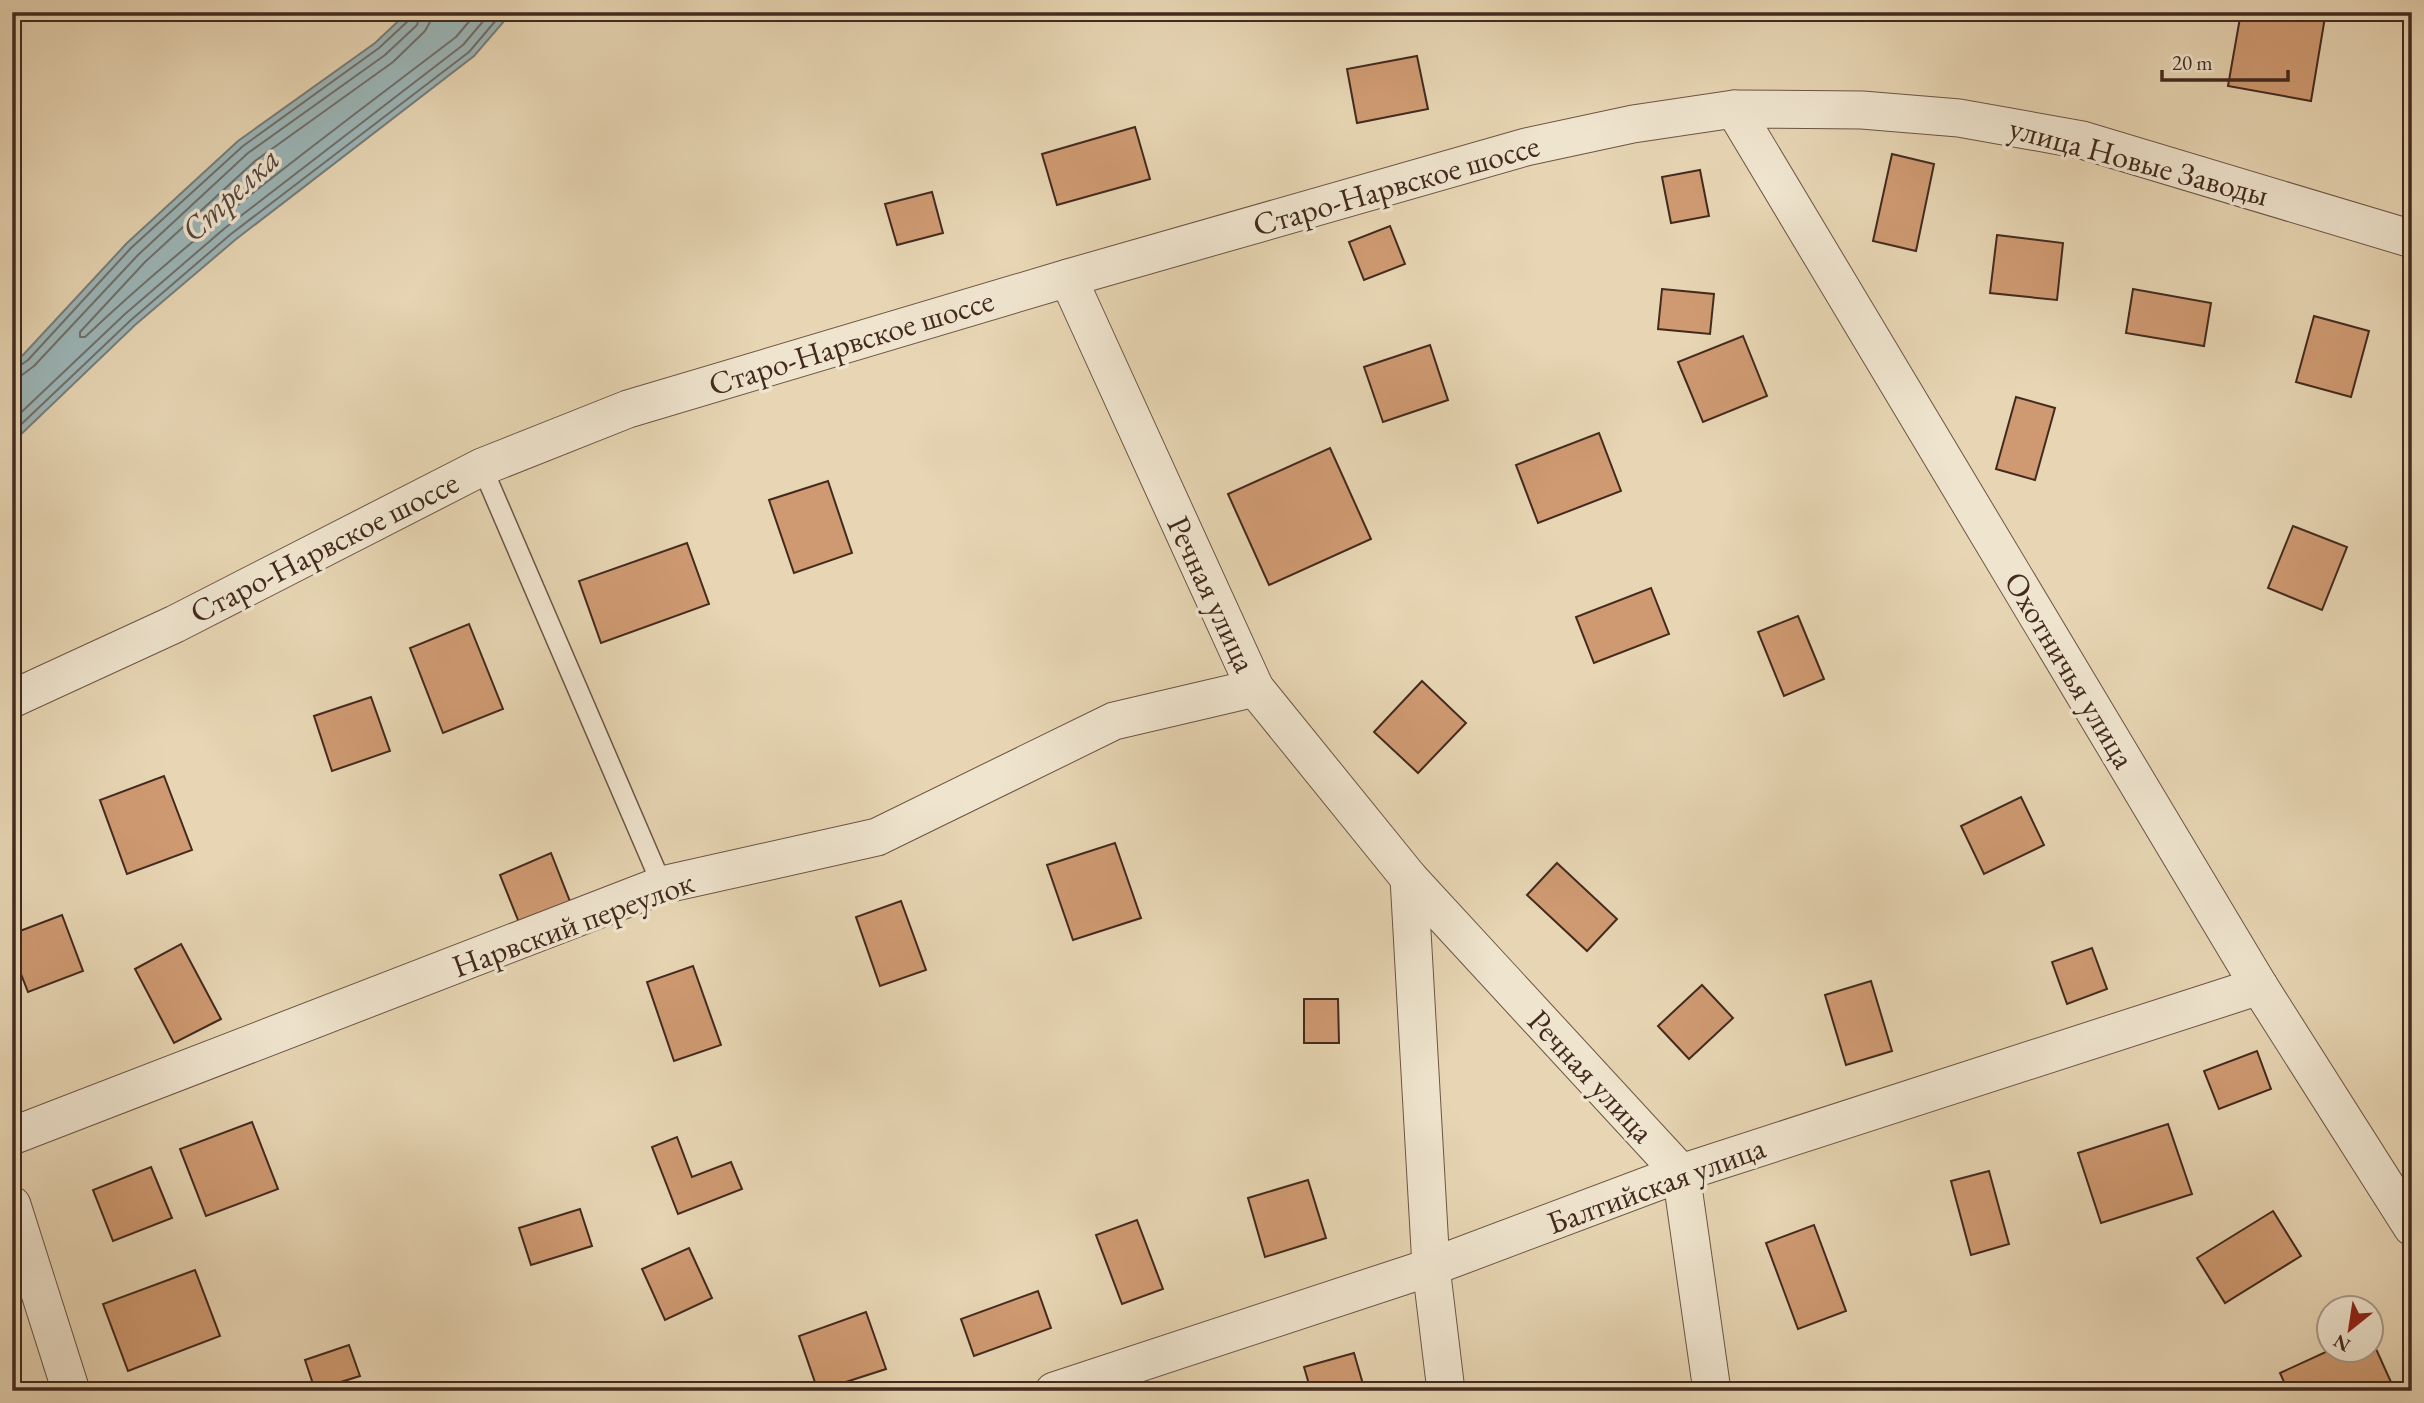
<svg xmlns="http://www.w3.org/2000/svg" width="2424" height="1403" font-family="'EB Garamond',serif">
<rect width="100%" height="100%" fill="#e7d5b3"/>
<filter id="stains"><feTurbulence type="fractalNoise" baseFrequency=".00286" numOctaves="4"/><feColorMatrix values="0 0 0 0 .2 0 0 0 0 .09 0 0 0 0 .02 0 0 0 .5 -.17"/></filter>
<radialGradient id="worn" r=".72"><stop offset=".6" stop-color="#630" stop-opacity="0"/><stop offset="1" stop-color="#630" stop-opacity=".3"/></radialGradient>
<polygon fill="#9cb6b8" stroke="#787e7b" stroke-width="2" points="408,12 512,12 474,56 235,240 135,325 12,443 12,363 23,355 127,243 238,141 375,43"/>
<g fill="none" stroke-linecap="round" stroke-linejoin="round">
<g stroke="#70706c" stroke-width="2">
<path d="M 431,12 L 430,22 L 425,31 L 393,62 L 255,161 L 145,262 L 80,332 L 80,337 L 85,337 C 200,228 329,134 456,37 L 477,12"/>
<polyline points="12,368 18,367 28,360 131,248 243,146 379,48 409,20 412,12"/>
<polyline points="12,377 22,375 34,366 138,255 248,153 385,55 417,25 421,12"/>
<polyline points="12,421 125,314 225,228 463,45 491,12"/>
<polyline points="12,433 131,320 231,234 469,52 503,12"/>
</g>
</g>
<g fill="#cf9a72" stroke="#432a1f" stroke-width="2">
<polygon points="2241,12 2298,12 2325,17 2311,101 2228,86"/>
<polygon points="1417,56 1428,109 1357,123 1347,69"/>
<polygon points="1135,127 1150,179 1057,205 1042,154"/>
<polygon points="1892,154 1934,164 1916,251 1873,241"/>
<polygon points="1700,170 1709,216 1671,223 1662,177"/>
<polygon points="932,192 943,233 897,245 885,204"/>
<polygon points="1390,226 1405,264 1364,280 1349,242"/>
<polygon points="1997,235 2063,243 2057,300 1990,293"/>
<polygon points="1662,289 1714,294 1710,334 1658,329"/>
<polygon points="2133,289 2211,303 2204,346 2126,333"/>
<polygon points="2314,316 2369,331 2351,397 2296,382"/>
<polygon points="1743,336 1767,396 1703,422 1678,362"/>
<polygon points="1430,345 1448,400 1383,422 1364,367"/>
<polygon points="2016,397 2055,408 2035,480 1996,469"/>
<polygon points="1599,433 1621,491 1538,523 1516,465"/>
<polygon points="1330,448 1371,539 1269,585 1228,494"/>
<polygon points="828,481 852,553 794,573 769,500"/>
<polygon points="2293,526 2347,547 2322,610 2268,588"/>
<polygon points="687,543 709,604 601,643 579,581"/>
<polygon points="1651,588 1669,634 1594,663 1576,617"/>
<polygon points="1798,616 1824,679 1784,696 1758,632"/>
<polygon points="469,624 503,709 443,733 410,648"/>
<polygon points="1422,681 1466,723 1418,773 1374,732"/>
<polygon points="371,697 390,751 332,771 314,716"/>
<polygon points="164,776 192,850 127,874 100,800"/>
<polygon points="2021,797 2044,845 1984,874 1961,826"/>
<polygon points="1115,843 1141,918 1073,940 1047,865"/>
<polygon points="551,853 571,904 520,925 500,875"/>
<polygon points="1557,863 1617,919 1587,951 1527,895"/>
<polygon points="901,901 926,970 880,986 856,917"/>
<polygon points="62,915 83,971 28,992 12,951 12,934"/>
<polygon points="181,944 221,1019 174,1043 135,969"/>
<polygon points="2092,948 2107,989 2067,1004 2052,962"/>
<polygon points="693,966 721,1045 674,1061 647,982"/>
<polygon points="1871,981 1892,1051 1846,1065 1825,995"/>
<polygon points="1702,985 1733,1018 1689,1059 1658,1026"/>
<polygon points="1304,999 1338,999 1339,1043 1304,1043"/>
<polygon points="2257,1051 2271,1089 2219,1109 2204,1071"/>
<polygon points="252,1122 278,1189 206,1216 180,1149"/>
<polygon points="2168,1124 2192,1194 2101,1223 2078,1153"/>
<polygon points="677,1137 692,1177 731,1162 742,1189 678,1214 652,1147"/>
<polygon points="151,1167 172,1218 113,1241 93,1190"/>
<polygon points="1989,1171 2009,1244 1971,1255 1951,1181"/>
<polygon points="1308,1180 1326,1238 1265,1257 1248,1198"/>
<polygon points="580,1209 592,1246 531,1265 519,1228"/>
<polygon points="2273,1211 2301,1256 2225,1303 2197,1258"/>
<polygon points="1137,1220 1163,1289 1122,1304 1096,1235"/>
<polygon points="1814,1225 1846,1311 1798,1329 1766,1243"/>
<polygon points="689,1248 712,1298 665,1320 642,1269"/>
<polygon points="195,1270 220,1336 128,1371 103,1304"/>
<polygon points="1038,1291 1051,1328 974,1356 961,1319"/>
<polygon points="866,1312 886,1369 818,1391 799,1336"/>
<polygon points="2372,1340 2395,1391 2288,1391 2280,1373 2330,1350 2372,1350"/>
<polygon points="349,1345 360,1376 315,1390 305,1360"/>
<polygon points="1354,1353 1365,1391 1311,1391 1304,1367"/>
<polygon points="421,1384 424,1391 402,1391"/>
</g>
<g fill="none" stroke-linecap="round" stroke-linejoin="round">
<defs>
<polyline id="service" points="482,467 662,885"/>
<g id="minor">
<polyline points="1734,109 2259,986 2412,1227"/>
<polyline points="1068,278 1255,688 1409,878 1681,1173 1712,1391"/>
<polyline points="12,699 175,624 482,467 628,409 1068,278 1526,147 1633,124 1734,109 1862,110 1959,118 2082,140 2412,239"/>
<polyline points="1409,878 1431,1267 1446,1391"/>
<polyline points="12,1136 662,885 877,837 1114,721 1255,688"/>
<polyline points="12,1205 71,1391"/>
<polyline points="1054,1391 1431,1267 1681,1173 2259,986"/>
</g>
</defs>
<use href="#service" stroke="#6c5544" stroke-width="22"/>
<use href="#minor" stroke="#6c5544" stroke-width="39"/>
<use href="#service" stroke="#efe4ce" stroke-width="19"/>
<use href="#minor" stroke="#efe4ce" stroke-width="37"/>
</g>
<g text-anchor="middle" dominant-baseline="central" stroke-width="7" stroke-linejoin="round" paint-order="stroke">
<g font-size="32" fill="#432a1f" stroke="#efe4ce">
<text transform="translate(2139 161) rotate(15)">улица Новые Заводы</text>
<text transform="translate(1396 185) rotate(-16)">Старо-Нарвское шоссе</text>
<text transform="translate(851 342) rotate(-17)">Старо-Нарвское шоссе</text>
<text transform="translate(324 547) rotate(-27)">Старо-Нарвское шоссе</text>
<text transform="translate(1212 594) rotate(65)">Речная улица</text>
<text transform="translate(2070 670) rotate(59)">Охотничья улица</text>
<text transform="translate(573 924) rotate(-20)">Нарвский переулок</text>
<text transform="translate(1591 1076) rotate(47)">Речная улица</text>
<text transform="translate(1656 1185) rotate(-20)">Балтийская улица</text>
</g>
<g font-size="33" font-style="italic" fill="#55463e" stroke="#efe4ce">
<text transform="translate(230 194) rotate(-43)">Стрелка</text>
</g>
</g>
<rect width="2424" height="1403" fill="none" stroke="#e7d5b3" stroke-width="42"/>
<rect x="14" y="14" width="2396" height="1375" fill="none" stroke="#432a1f" stroke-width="3.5"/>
<rect x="21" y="21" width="2382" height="1361" fill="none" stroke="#432a1f" stroke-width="2"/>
<g transform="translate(2350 1329) rotate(210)"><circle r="33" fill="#efe4ce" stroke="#aa9a88" stroke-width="2"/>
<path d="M0-5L12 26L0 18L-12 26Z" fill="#8f2418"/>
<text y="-10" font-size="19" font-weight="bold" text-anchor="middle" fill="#432a1f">N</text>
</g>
<path d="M2162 70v10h126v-10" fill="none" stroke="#432a1f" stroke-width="3.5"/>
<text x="2172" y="70" font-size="21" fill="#432a1f" stroke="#efe4ce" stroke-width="5" paint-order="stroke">20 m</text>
<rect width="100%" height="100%" filter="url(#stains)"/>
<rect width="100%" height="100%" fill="url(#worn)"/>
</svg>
